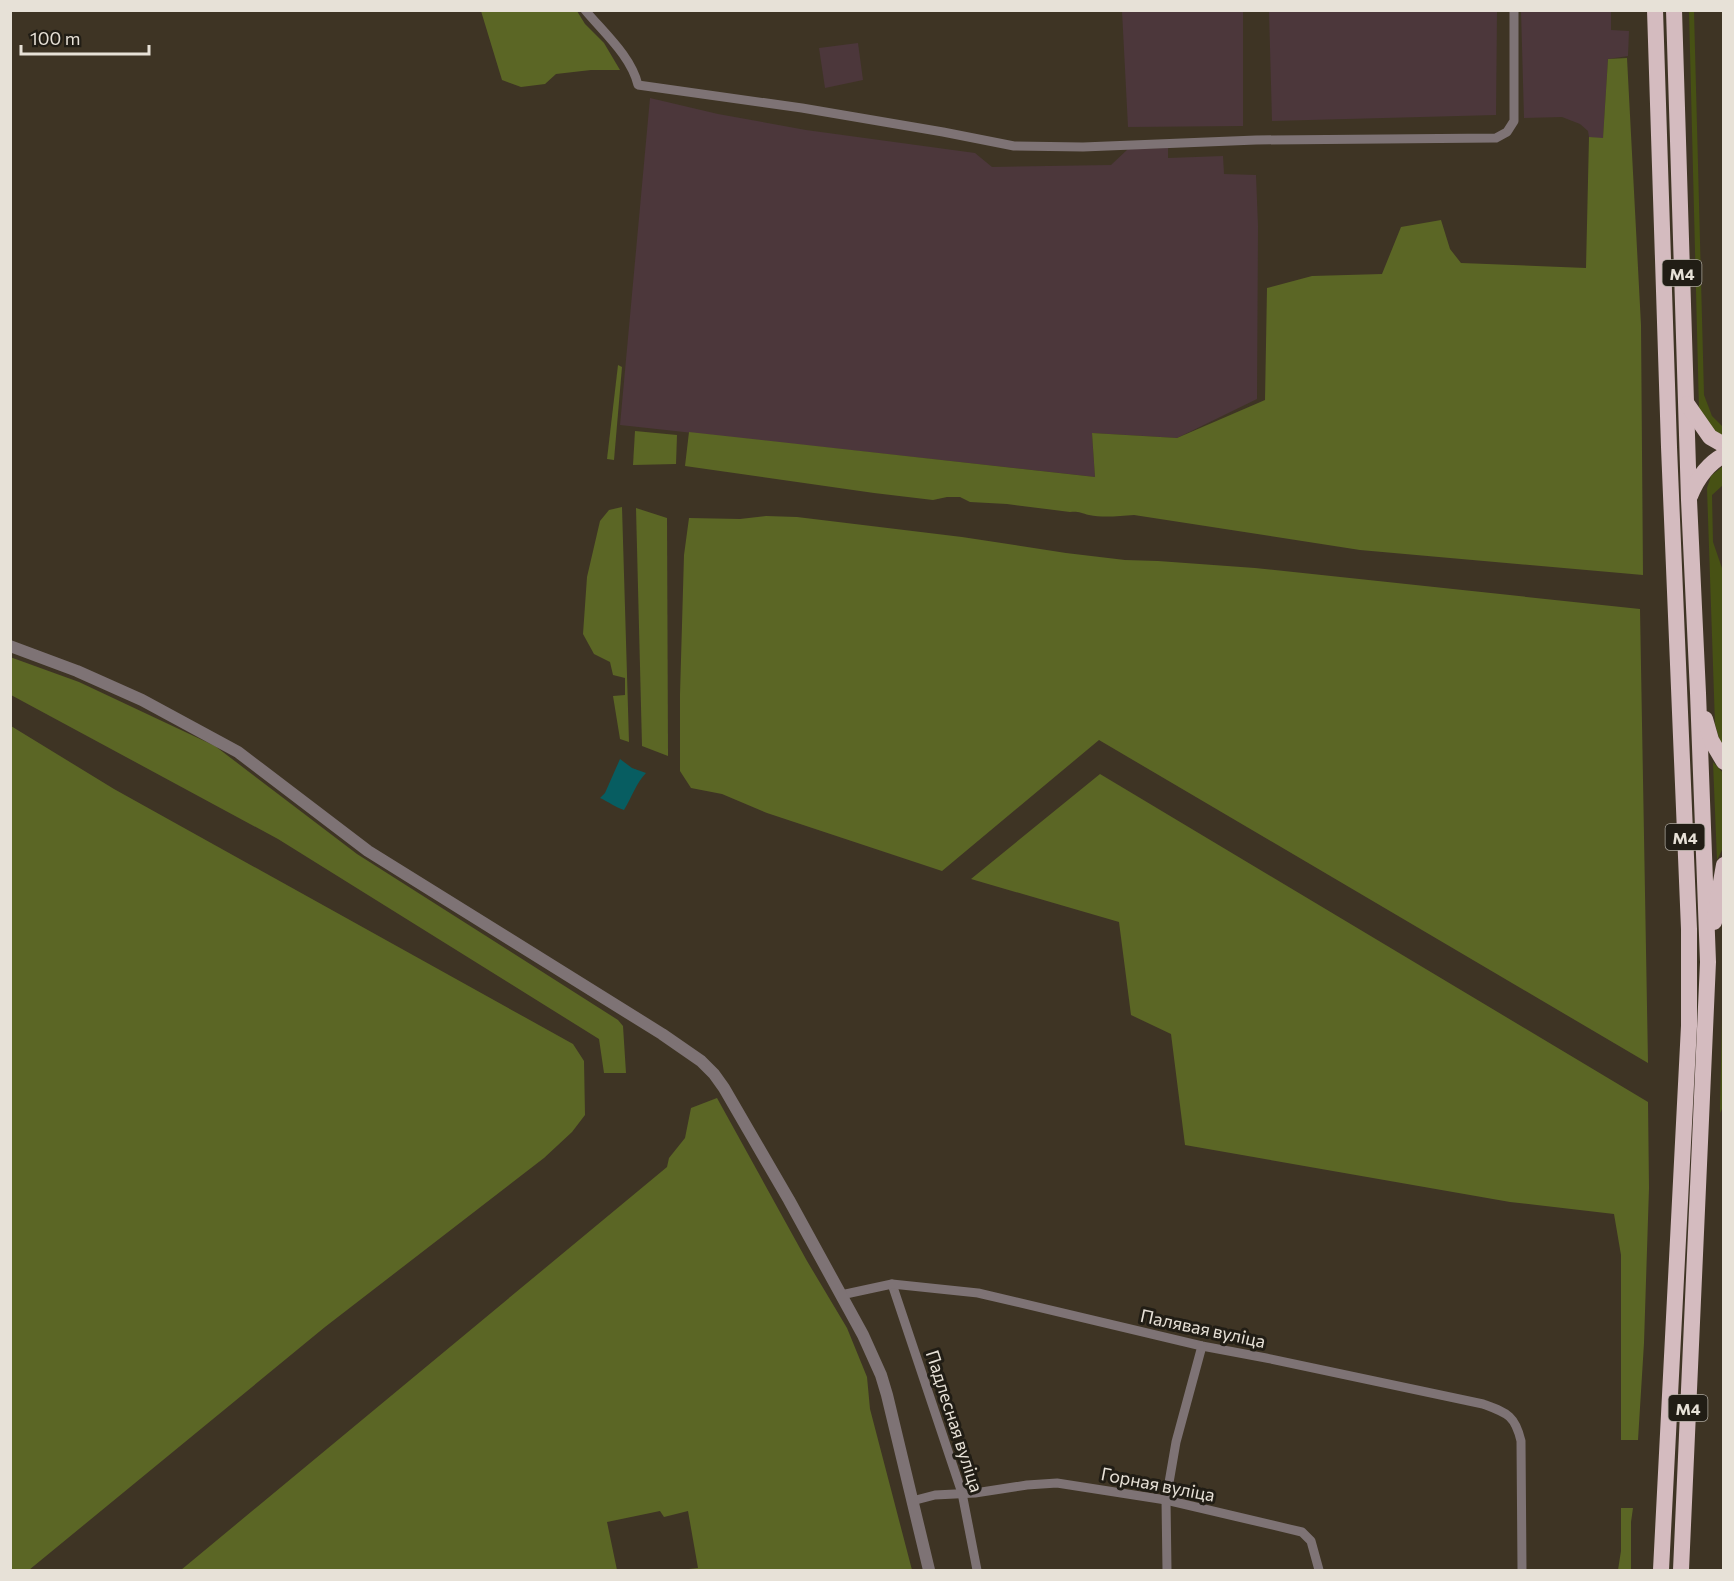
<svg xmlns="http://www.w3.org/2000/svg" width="1734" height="1581" font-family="Commissioner,sans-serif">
<rect width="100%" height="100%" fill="#3e3424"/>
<g fill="#4c373b">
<polygon points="1122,11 1243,11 1243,126 1128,127"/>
<polygon points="1269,11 1497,11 1496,115 1272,121"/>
<polygon points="1521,11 1611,11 1611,30 1629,31 1628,56 1608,59 1603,139 1589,137 1588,131 1580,124 1562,117 1524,118"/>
<polygon points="858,43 863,80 825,88 819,48"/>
<polygon points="650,98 718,114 806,130 975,153 992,167 1111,165 1128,149 1168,148 1168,158 1223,156 1224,174 1256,175 1258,226 1257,399 1177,438 1092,433 1095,477 620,425"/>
</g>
<g fill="#475114">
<polygon points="1689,11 1694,11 1704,395 1712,416 1723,427 1723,438 1711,428 1699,410"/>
<polygon points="1723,466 1723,485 1712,495 1713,542 1724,574 1723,752 1715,724 1707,488 1711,476"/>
<polygon points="1713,762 1724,774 1723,848 1717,860"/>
<polygon points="1723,967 1724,1105 1720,1113"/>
</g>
<g fill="#5b6625">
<polygon points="481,11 577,11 585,24 604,43 620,70 591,70 556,74 545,84 521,87 502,80"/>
<path d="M 1627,58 L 1641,325 L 1643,575 L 1360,550 L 1134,515 C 1119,516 1103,518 1089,515 C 1081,513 1078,511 1070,512 L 1007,504 L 970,502 L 960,497 L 947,497 L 933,500 L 874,493 L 685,466 L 689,432 L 1095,477 L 1092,433 L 1177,438 L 1265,400 L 1267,288 L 1312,276 L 1382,274 L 1401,227 L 1441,220 L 1450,249 L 1461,263 L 1586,268 L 1589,137 L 1603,138 L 1608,59 Z"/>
<polygon points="618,365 622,367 614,460 607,459"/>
<polygon points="635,431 677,435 676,464 633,465"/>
<polygon points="622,507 629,742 620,739 613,696 625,695 625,678 613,675 610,662 594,654 583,634 587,577 600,521 609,510"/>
<polygon points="636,508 667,518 668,756 642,746"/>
<polygon points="766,516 797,517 962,537 1066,553 1125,560 1158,561 1255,568 1640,609 1648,1063 1099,740 942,871 767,813 722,794 691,788 680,771 680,694 684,555 689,518 740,519"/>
<polygon points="10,657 79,682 215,746 357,854 618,1020 623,1026 626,1073 604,1073 599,1039 278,839 11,695"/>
<polygon points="11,726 114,789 573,1044 584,1061 585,1115 572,1132 544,1158 325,1327 29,1570 10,1570"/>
<polygon points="1100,774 1648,1102 1649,1188 1644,1343 1638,1440 1621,1440 1621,1255 1614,1214 1510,1202 1185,1145 1171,1034 1131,1015 1119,922 971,879"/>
<polygon points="717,1098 807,1261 847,1328 867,1377 870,1409 912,1570 679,1570 698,1568 688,1511 664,1517 660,1511 607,1522 617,1570 181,1570 667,1167 669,1158 685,1138 691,1108"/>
<polygon points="1621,1508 1633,1508 1631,1522 1631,1570 1618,1570 1621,1551"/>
</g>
<path fill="#075d61" d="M 620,759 L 632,768 L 646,773 C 636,783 632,797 624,810 C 615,807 609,802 600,798 L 605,793 Z"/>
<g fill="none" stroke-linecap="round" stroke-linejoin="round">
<g stroke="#7e7375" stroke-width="9">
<path d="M 585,10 C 604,33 631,56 638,85 L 802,108 L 943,132 L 1014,146 L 1083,147 L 1256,140 L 1496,138 L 1507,132 L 1514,121 L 1514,10"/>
<polyline points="892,1284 962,1493 977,1570"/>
<path d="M 841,1295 L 892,1284 L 978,1293 L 1202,1346 L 1266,1358 L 1483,1404 C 1507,1413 1515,1415 1521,1441 L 1522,1570"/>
<polyline points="912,1501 935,1495 975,1493 1027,1485 1057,1483 1166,1500 1302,1532 1311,1541 1319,1570"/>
<polyline points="1167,1570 1166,1500 1176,1442 1202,1346"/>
</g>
<polyline stroke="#7e7375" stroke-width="12" points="10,646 77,671 142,700 238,752 368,851 662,1034 701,1061 714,1074 724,1088 789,1200 863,1335 881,1375 887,1395 929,1570"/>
<g stroke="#d4bbbf" stroke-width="16">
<polyline points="1655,10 1669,447 1689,929 1689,1026 1661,1570"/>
<polyline points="1674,10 1689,500 1698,693 1708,962 1681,1570"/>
<polyline points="1687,404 1710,437 1724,445"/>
<path d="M 1690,496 C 1697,479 1707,464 1724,455"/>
<polyline points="1705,719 1711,740 1724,762"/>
<polyline points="1714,922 1724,865"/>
</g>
</g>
<g text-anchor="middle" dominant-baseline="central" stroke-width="6" stroke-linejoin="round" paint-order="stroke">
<g fill="#211d15" stroke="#aca69d" stroke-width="1.5">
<rect x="1662.5" y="260" width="39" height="26" rx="4.5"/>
<rect x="1665.5" y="824" width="39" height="26" rx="4.5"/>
<rect x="1668.5" y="1395" width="39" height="26" rx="4.5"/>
</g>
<g font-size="16" font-weight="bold" fill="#e7e1d7">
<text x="1682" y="273">М4</text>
<text x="1685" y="837">М4</text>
<text x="1688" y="1408">М4</text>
</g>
<g font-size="18" fill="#e7e1d7" stroke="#211d15">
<text transform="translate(1203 1328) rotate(12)">Палявая вуліца</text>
<text transform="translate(955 1421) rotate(72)">Падлесная вуліца</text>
<text transform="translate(1158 1484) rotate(11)">Горная вуліца</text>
</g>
</g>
<rect width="1734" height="1581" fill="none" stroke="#e7e1d7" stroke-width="24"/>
<path d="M21 45v9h128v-9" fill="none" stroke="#e7e1d7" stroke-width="3"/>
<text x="30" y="45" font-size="18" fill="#e7e1d7" stroke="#211d15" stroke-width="4.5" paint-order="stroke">100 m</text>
</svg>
